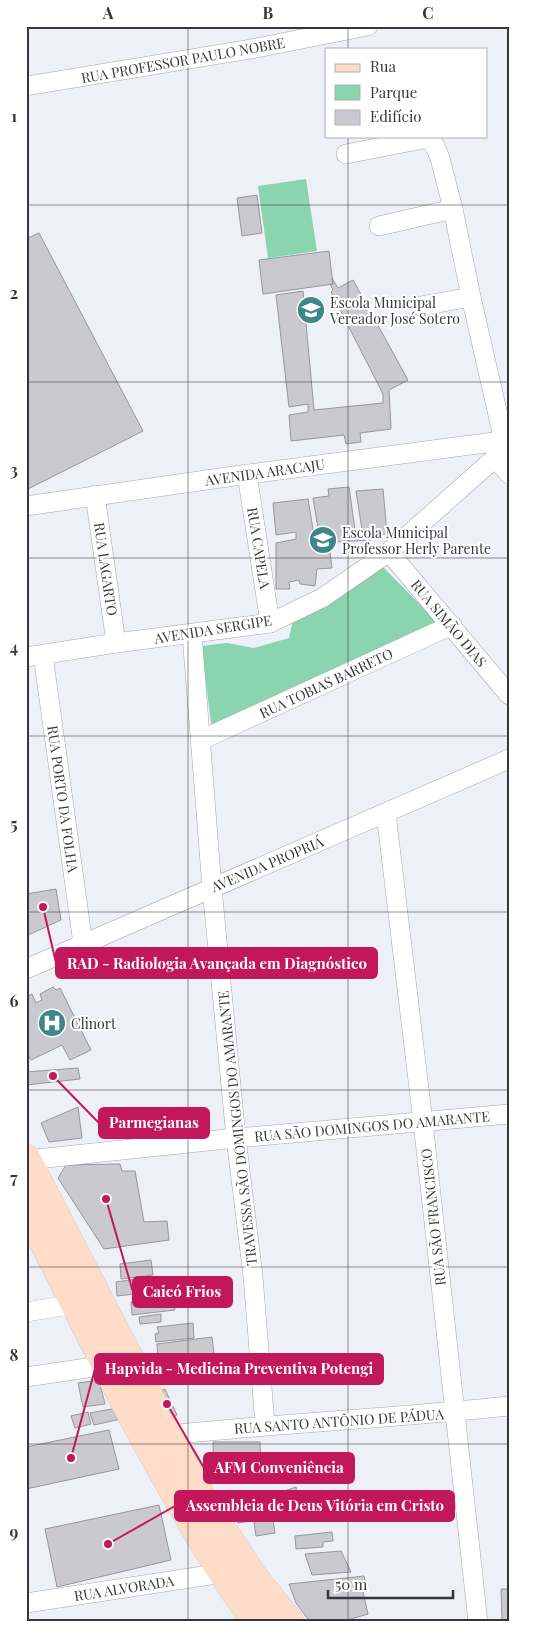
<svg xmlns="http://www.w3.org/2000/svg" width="535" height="1648" font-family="'Playfair Display',serif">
<rect width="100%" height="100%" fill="#eef0f8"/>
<g fill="#8ad4af">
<polygon points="306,179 317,251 268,258 258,186"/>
<polygon points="382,566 437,622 212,730 201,646 227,643 254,648 289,638 293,620"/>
</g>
<g fill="#cbc9d0" stroke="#97969c">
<polygon points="257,195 262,233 242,236 237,198"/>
<polygon points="39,233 143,431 26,490 26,239"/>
<polygon points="329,251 333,284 263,294 259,260"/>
<polygon points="332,278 338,288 353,280 408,380 389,390 391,429 360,433 361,442 346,444 344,435 291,441 289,415 308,412 308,404 289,407 276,295 303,291 314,410 383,403 383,394 331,292 333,290 330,284 333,284"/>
<polygon points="349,487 356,537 363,536 356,491 383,489 387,534 371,535 371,540 336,542 329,545 332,568 317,569 315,586 300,584 299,580 289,582 290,589 276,589 276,543 296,539 296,532 276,535 273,503 308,499 316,547 321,546 313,498 329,496 328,489"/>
<polygon points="56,889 61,920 26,936 26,894"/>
<polygon points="53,987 56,990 60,988 91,1050 70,1060 62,1045 31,1060 26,1052 26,997 32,994 36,1003 42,1000 40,994"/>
<polygon points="78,1068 80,1079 26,1085 26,1072"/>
<polygon points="78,1107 82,1138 49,1142 41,1123"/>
<polygon points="120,1164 122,1171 135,1171 144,1222 167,1221 169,1240 104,1249 58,1178 66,1165"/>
<polygon points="151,1260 153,1275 121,1279 120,1264"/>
<polygon points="150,1277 152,1292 117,1296 116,1282"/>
<polygon points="173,1297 175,1310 132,1315 131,1302"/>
<polygon points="161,1314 161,1322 140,1324 139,1317"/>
<polygon points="193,1323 194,1338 156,1342 155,1334 159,1333 157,1327"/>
<polygon points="212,1337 214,1353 158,1360 157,1344"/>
<polygon points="99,1380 105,1404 83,1407 78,1383"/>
<polygon points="165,1389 177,1415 170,1418 158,1392"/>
<polygon points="117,1408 121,1419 94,1425 90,1413"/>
<polygon points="88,1412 91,1424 75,1428 71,1416"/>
<polygon points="109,1430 119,1469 26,1489 26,1447"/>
<polygon points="213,1442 260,1442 261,1477 230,1478 230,1482 214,1482"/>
<polygon points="296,1487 299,1514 238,1523 233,1509"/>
<polygon points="159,1505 171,1560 57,1587 45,1529"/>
<polygon points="273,1519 275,1533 256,1536 254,1522"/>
<polygon points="332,1532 333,1541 323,1542 323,1547 296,1549 295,1536"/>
<polygon points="341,1551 351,1572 312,1575 305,1554"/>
<polygon points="364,1576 365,1581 361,1583 368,1614 341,1622 310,1622 296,1603 289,1584"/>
<polygon points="501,1589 509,1589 509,1622 497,1622 502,1621"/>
</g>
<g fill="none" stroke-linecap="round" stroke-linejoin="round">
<defs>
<g id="street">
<polyline points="26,86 251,49 368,26"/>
<polyline points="346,154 423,139 429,140 435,146 440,158 453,209 471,297 504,441"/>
<polyline points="379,226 453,209"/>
<polyline points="421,306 471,297"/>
<polyline points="495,458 509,474"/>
<polyline points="247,474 270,623"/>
<polyline points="95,495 116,643"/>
<polyline points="26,506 234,476 509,440"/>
<polyline points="389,552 509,695"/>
<polyline points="192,634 212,888 236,1138 253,1276 265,1425"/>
<polyline points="43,655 83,944"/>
<polyline points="26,657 116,643 270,623 322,598 389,552 495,458 504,441"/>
<polyline points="201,740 452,625"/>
<polyline points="386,813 423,1122 478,1622"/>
<polyline points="26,969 509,759"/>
<polyline points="27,1160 236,1138 509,1114"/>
<polyline points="26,1312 75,1304"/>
<polyline points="26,1377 107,1365"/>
<path d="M 168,1435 C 282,1423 395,1418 509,1406"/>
<polyline points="26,1603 223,1573"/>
</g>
<g id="primary">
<polyline points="26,1158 201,1497 253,1576 290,1622"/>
<path d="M 26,1208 C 77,1307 125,1408 181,1504 C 204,1544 228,1585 257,1622"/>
</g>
</defs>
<use href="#street" stroke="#a4a6ac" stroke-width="20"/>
<use href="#primary" stroke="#cfcfcf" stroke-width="29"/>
<use href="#street" stroke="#fff" stroke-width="19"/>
<use href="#primary" stroke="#fedcc8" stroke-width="28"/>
</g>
<path fill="none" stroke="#363739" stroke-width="1" stroke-opacity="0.55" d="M 188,26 L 188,1622M 348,26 L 348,49M 348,136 L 348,1622M 26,205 L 509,205M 26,382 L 509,382M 26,558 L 509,558M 26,736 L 509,736M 26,912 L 509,912M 26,1090 L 509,1090M 26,1267 L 509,1267M 26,1444 L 509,1444"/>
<defs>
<symbol id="school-disc" viewBox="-11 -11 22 22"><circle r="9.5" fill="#3e8786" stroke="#fff"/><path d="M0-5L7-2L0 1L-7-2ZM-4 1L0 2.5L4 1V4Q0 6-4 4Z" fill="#fff"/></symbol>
<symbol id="hospital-disc" viewBox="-11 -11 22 22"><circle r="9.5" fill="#3e8786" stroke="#fff"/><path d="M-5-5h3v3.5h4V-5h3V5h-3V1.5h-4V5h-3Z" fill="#fff"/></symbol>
</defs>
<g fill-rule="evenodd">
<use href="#school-disc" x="295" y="294" width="32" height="32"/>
<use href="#school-disc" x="307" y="524" width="32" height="32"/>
<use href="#hospital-disc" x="36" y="1007" width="32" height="32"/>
</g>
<g text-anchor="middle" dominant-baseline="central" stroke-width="4" stroke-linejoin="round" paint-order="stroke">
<g font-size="14" fill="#363739" stroke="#fff">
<text transform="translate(183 60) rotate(-10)">RUA PROFESSOR PAULO NOBRE</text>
<text transform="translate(265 472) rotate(-8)">AVENIDA ARACAJU</text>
<text transform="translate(259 548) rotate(81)">RUA CAPELA</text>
<text transform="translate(106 569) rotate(82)">RUA LAGARTO</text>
<text transform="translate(449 623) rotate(50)">RUA SIMÃO DIAS</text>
<text transform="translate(213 629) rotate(-9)">AVENIDA SERGIPE</text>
<text transform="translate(326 683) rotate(-25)">RUA TOBIAS BARRETO</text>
<text transform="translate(63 799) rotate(82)">RUA PORTO DA FOLHA</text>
<text transform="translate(267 864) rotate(-23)">AVENIDA PROPRIÁ</text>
<text transform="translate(372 1126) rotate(-5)">RUA SÃO DOMINGOS DO AMARANTE</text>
<text transform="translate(237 1128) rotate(-96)">TRAVESSA SÃO DOMINGOS DO AMARANTE</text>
<text transform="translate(433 1217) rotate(-96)">RUA SÃO FRANCISCO</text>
<text transform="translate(339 1421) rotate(-4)">RUA SANTO ANTÔNIO DE PÁDUA</text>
<text transform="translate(124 1588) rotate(-9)">RUA ALVORADA</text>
</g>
<g font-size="14" fill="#363739" stroke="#fff" text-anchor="start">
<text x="330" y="302">Escola Municipal<tspan x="330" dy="16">Vereador José Sotero</tspan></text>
<text x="342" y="532">Escola Municipal<tspan x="342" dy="16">Professor Herly Parente</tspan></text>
<text x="71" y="1023">Clinort</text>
</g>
</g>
<path fill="none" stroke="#c2185b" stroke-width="2" d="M43 907L56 963M53 1076L99 1123M106 1199L133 1292M71 1458L95 1369M167 1404L204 1468M108 1544L175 1506"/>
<g fill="#c2185b" stroke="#fff" stroke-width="2">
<circle cx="43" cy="907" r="5"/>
<circle cx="53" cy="1076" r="5"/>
<circle cx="106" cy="1199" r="5"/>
<circle cx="71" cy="1458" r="5"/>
<circle cx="167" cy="1404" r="5"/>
<circle cx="108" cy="1544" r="5"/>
</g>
<g fill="#c2185b" stroke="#c2185b" stroke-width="2">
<rect x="56" y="948" width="321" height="30" rx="5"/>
<rect x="99" y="1108" width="110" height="30" rx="5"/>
<rect x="133" y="1277" width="99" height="30" rx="5"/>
<rect x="95" y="1354" width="288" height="30" rx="5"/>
<rect x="204" y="1453" width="150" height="30" rx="5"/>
<rect x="175" y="1491" width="279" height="30" rx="5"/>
</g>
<g font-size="15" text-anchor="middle" font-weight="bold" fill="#fff">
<text x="217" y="969">RAD - Radiologia Avançada em Diagnóstico</text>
<text x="154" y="1128">Parmegianas</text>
<text x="182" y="1297">Caicó Frios</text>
<text x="239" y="1374">Hapvida - Medicina Preventiva Potengi</text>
<text x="279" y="1473">AFM Conveniência</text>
<text x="315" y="1511">Assembleia de Deus Vitória em Cristo</text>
</g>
<rect width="535" height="1648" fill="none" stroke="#ffffff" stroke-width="55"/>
<rect x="325" y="48" width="162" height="90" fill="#ffffff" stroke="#afafb0"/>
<rect x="335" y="64" width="25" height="8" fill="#fedcc8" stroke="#afafb0"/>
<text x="370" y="72" font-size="15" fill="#363739">Rua</text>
<rect x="335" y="85" width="25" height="15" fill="#8ad4af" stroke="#afafb0"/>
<text x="370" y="98" font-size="15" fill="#363739">Parque</text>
<rect x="335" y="110" width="25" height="15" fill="#cbc9d0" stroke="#afafb0"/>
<text x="370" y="122" font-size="15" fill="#363739">Edifício</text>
<path d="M328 1590v8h125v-8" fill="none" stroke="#363739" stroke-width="2.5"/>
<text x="335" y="1590" font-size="15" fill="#363739" stroke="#ffffff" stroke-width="4" paint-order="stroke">50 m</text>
<rect x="28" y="28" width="480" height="1592" fill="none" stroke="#363739" stroke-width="2"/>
<g font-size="16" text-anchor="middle" font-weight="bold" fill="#363739">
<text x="108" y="19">A</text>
<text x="268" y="19">B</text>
<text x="428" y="19">C</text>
<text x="14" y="122">1</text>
<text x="14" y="299">2</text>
<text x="14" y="476">3</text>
<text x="14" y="653">4</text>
<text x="14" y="830">5</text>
<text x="14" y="1007">6</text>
<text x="14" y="1184">7</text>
<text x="14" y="1361">8</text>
<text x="14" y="1538">9</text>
</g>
</svg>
